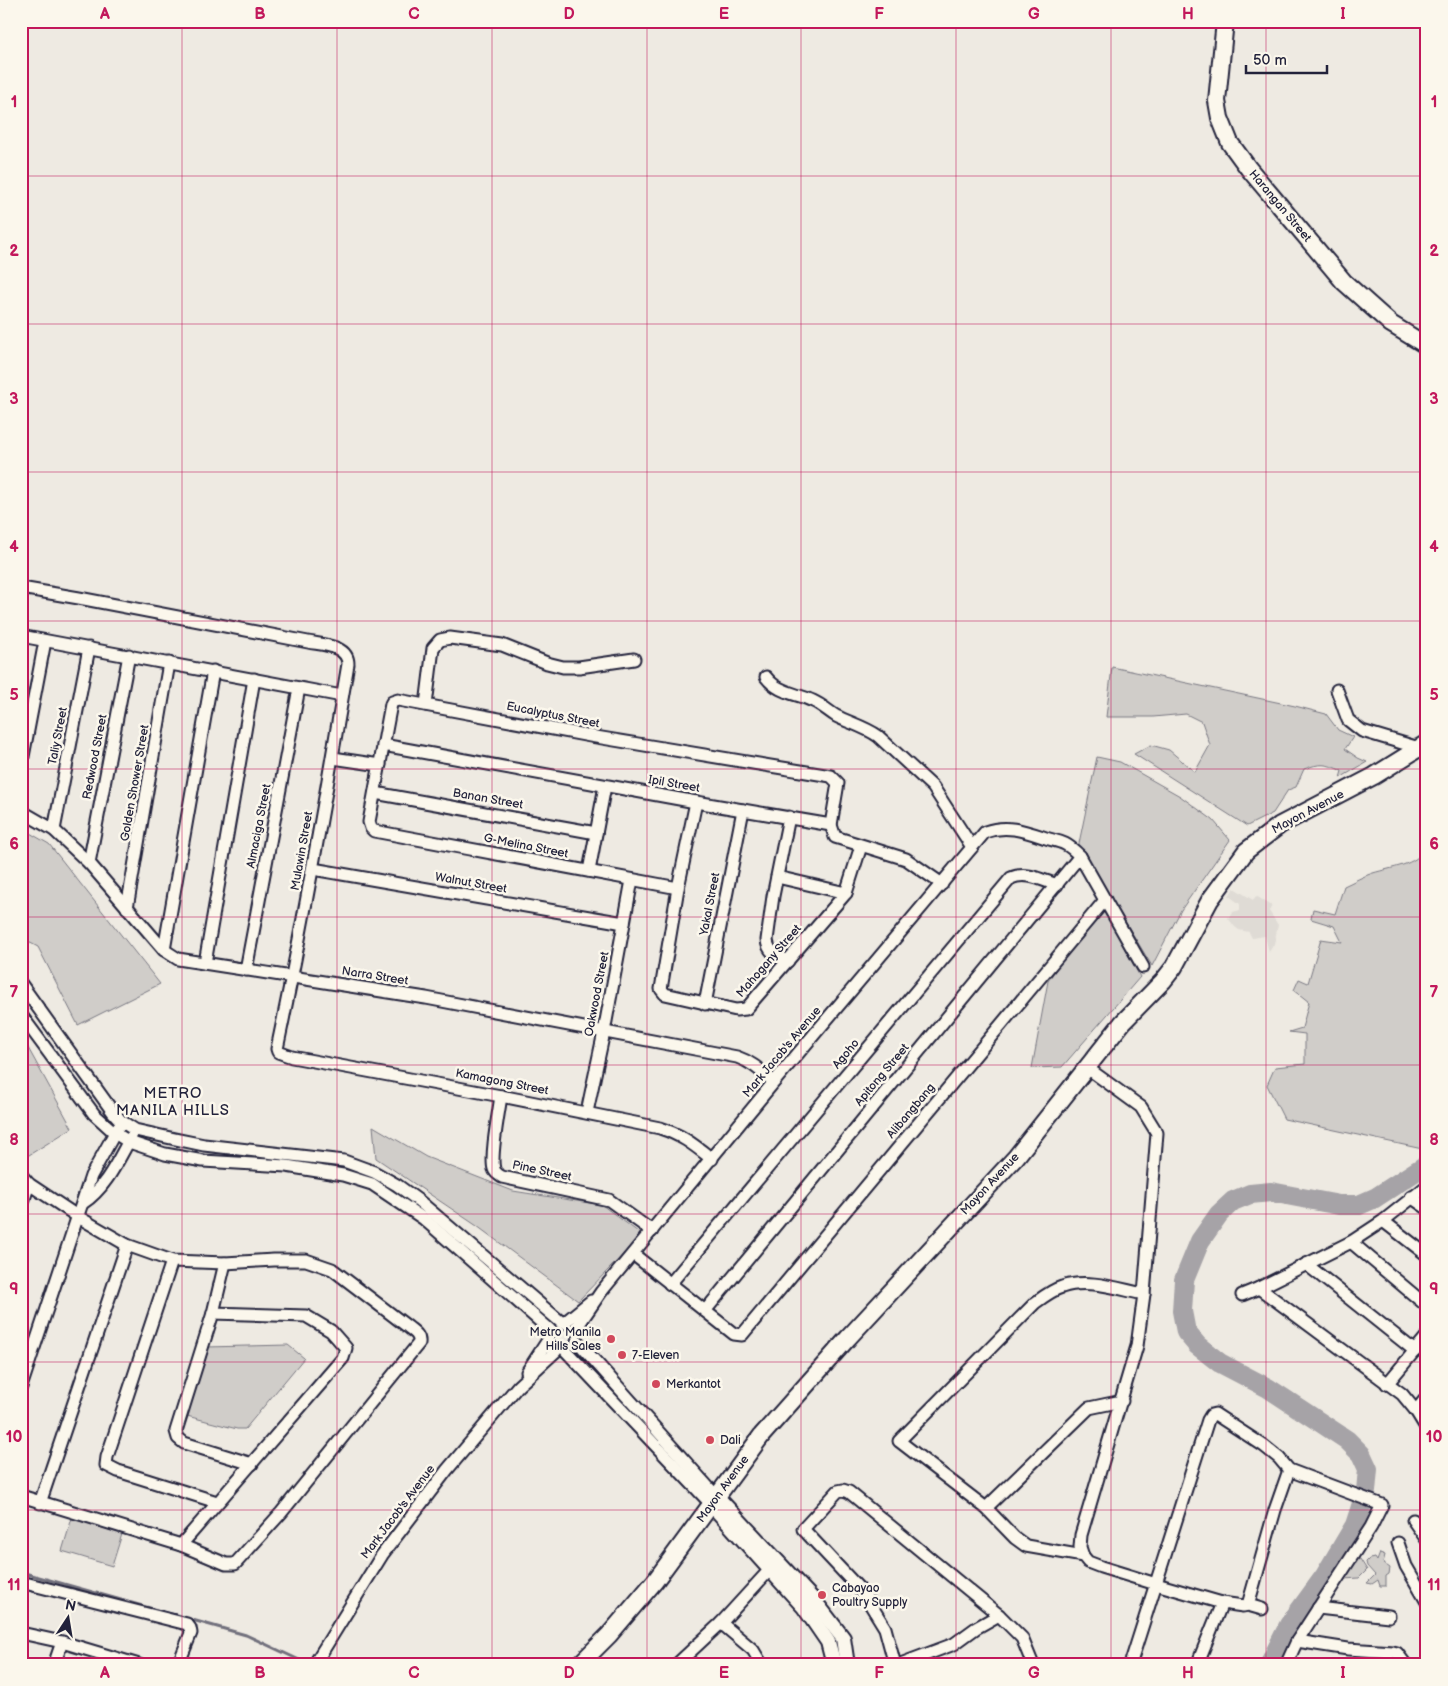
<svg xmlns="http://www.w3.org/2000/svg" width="1448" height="1686" font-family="'Balsamiq Sans',sans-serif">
<rect width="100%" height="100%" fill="#eeeae2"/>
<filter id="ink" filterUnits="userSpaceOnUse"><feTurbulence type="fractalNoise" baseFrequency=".02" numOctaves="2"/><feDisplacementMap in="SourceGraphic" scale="10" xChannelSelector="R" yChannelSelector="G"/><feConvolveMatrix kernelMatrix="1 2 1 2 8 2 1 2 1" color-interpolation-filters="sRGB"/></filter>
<g filter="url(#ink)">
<polygon fill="#dfdbd5" points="1234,888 1253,900 1256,896 1272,906 1269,911 1278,925 1274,944 1269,952 1265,936 1252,938 1249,932 1239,930 1235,927 1228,918 1233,912 1240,910 1240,904 1229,896"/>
<g fill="#d0cdc9" stroke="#797882">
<path d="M 1112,667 L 1295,706 L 1326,714 L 1338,730 L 1353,737 L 1345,749 L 1358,758 L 1367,762 L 1340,778 L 1342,771 C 1326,763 1320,763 1304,769 L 1296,787 L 1288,790 L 1273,813 L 1247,826 L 1134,754 L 1151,745 L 1169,750 L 1195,772 L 1210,745 L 1202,722 L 1186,714 L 1153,717 L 1106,717 Z"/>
<polygon points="1097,757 1120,762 1180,796 1213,820 1230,840 1181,910 1152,966 1096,873 1078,848"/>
<polygon points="21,828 49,844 160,984 78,1025 38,947 21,938"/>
<path d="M 1427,848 L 1427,1150 L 1284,1119 L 1267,1085 L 1275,1067 L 1305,1064 L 1305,1034 L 1289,1032 L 1302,1028 L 1309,1002 L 1294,990 L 1299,979 L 1308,983 L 1321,939 L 1342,942 L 1334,926 L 1311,919 L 1313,909 L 1335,914 L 1344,886 C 1353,882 1363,876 1373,873 C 1393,867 1414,866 1427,848 Z"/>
<polygon points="1104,910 1140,977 1062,1067 1032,1068 1048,981 1065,956"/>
<polygon points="21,1037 22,1037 72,1128 21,1160"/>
<polygon points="373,1126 426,1157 513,1191 602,1205 642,1235 578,1301 477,1226 376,1158"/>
<polygon points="288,1345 304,1358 245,1429 237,1429 187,1416 206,1347"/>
<polygon points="72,1518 122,1534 112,1566 62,1551"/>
<polygon points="1380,1553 1385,1555 1383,1563 1390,1568 1389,1574 1386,1576 1386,1586 1380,1586 1378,1580 1372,1584 1367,1583 1375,1575 1367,1566 1366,1562 1369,1559 1375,1558 1377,1561"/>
<polygon points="1356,1559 1360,1559 1367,1570 1359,1578 1344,1579 1348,1562"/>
</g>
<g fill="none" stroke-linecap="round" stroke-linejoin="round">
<polyline stroke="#716f7c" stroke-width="3" points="21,1572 246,1635 310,1665"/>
<polyline stroke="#a6a3a7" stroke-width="20" points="1269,1665 1289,1625 1324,1577 1355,1525 1366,1491 1368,1469 1361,1454 1347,1440 1268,1388 1220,1363 1197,1345 1186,1332 1182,1311 1184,1280 1200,1241 1219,1214 1233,1201 1250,1194 1271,1192 1339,1205 1359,1205 1375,1198 1427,1164"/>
<defs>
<g id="minor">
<path d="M 21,588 L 79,598 L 308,642 C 322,645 348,645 348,664 C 326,793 304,921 277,1049 L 278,1052 L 292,1057 L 501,1096 L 660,1128 C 682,1135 694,1145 712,1159"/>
<polyline points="21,636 342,696"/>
<path d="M 766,677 C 778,693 796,693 813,701 C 822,705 828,711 836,716 C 850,723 865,727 878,736 L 933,787 L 972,847"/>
<polyline points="1337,690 1348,720 1362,731 1419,748"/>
<polyline points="426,705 433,648 440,640 450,638 502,645 547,663 563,667 579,667 634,659"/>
<polyline points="383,745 696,802 831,825 835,837 906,859 942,884"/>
<polyline points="333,758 380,765"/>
<polyline points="21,767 45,641"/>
<polyline points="375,793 596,833"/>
<polyline points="696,802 678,888 661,989 665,994 736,1010 746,1009 846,893 861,846"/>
<path d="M 21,811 L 54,830 L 89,863 L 164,950 L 178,959 L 426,998 L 737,1057 C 752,1062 762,1072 774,1082"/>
<polyline points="54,830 89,648"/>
<polyline points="89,863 129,655"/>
<polyline points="313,869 624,923"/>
<polyline points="589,871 605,786"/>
<polyline points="777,877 846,893"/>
<polyline points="678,888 374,831 371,828 369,822 391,704 392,702 398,700 590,736 831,776 838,783 831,825"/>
<polyline points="127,908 169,663"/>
<polyline points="164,950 213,671"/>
<path d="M 788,961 C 778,956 768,953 767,940 L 773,896 L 789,817"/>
<polyline points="205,963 254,679"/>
<polyline points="246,970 299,688"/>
<polyline points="21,984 113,1112 121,1121 135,1130 175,1139 204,1145 344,1161 374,1172 397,1185 419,1201 562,1323"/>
<polyline points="705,1004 743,810"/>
<polyline points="21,1015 94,1114 115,1133 129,1142 165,1154 203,1161 286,1166 343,1175 372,1184 424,1219 550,1330"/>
<path d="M 501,1096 C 499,1111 490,1156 494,1169 C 495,1173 499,1175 502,1177 L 609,1200 L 652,1231"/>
<polyline points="587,1112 604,1032 632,880"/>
<path d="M 21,1175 L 29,1184 L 80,1218 L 127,1245 L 172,1261 L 225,1263 L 274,1260 L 306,1260 L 332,1269 L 408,1327 C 414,1332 420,1335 419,1343 L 281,1513 L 235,1564 L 226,1564 L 181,1545 L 21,1496"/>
<polyline points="1411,1197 1427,1208"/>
<path d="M 83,1203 C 106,1188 118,1160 131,1137"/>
<polyline points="21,1208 29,1184"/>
<polyline points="1383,1221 1427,1255"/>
<polyline points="1351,1242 1427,1306"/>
<polyline points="633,1254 734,1334 742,1335 1105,900"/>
<polyline points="172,1261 107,1457 106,1465 118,1471 217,1502"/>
<polyline points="225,1263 213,1313 176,1431 178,1438 184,1443 252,1464"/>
<polyline points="1306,1264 1415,1351"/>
<path d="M 670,1284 L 1011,878 C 1026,871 1042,880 1057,885"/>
<polyline points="1259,1288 1402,1394 1416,1411 1427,1429"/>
<path d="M 1144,1294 C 1118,1289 1088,1278 1062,1287 C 1052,1290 1043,1297 1035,1303 L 899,1441 L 986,1508 L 1015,1538 L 1026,1546 L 1083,1556 L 1088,1562 L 1101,1567 L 1156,1584 L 1222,1603 L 1243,1606 L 1248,1605 L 1262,1609"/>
<polyline points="1242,1295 1259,1288 1351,1242 1383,1221 1427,1186"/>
<polyline points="705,1311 1080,856"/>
<polyline points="564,1323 591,1301"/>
<path d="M 575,1330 L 601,1292 L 774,1082 L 985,832 C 1007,824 1025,831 1046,838 C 1052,840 1059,841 1065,844 C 1071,847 1076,852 1080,856 L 1143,967"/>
<polyline points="577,1341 717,1497"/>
<polyline points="566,1351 712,1505"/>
<polyline points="527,1372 548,1340"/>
<polyline points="1387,1384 1427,1336"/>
<polyline points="21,1387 91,1176 118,1127"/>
<polyline points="1416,1411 1427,1397"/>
<polyline points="40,1503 127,1245"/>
<polyline points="986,1508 1089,1408 1122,1401"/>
<polyline points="1413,1520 1427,1540"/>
<polyline points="1398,1543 1406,1566 1427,1602"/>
<polyline points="181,1545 343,1358 346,1348 331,1331 306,1316 213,1313"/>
<polyline points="1083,1556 1080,1547 1081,1535 1137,1346 1144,1294 1157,1133 1141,1107 1086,1067"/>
<polyline points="21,1582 187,1624 190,1628 191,1633 178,1665"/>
<polyline points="1248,1605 1275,1510 1289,1470"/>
<polyline points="1318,1608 1389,1616"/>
<polyline points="721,1623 753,1650 762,1665"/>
<polyline points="21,1633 62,1642 139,1665"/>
<polyline points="1297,1641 1348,1649 1393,1652 1397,1653 1406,1665"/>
<polyline points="54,1665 62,1642"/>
<polyline points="314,1665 382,1555 447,1470 518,1386 556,1351"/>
<polyline points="676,1665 721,1623 775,1564"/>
<polyline points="895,1665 885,1628 864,1594 803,1529 838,1491 843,1490 849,1492 999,1615 1022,1638 1033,1665"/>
<polyline points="898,1665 954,1644 976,1628 999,1615"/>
<polyline points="1130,1665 1208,1420 1211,1415 1215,1414 1264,1446 1279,1458 1289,1470 1382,1505 1371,1527 1297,1641 1286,1665"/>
<polyline points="1197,1665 1222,1603"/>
</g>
<g id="tertiary">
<polyline points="717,1497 816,1603 843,1638 847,1665"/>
<polyline points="712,1505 804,1607 828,1642 834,1665"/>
</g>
<g id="secondary">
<polyline points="1225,21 1217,101 1220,118 1230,143 1249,169 1344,282 1391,324 1427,346"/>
<polyline points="579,1665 609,1635 655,1581 762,1435 848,1338 1016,1157 1123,1022 1163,981 1174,967 1210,900 1246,851 1280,825 1374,776 1427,743"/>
</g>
</defs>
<use href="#minor" stroke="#22223b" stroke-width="15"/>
<use href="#tertiary" stroke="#22223b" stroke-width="18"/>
<use href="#secondary" stroke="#22223b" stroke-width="20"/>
<use href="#minor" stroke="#fbf7ec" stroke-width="11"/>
<use href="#tertiary" stroke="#fbf7ec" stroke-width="14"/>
<use href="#secondary" stroke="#fbf7ec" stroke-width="16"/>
</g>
</g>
<path fill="none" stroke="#c2185b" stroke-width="1" stroke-opacity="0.55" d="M 182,21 L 182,1665M 337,21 L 337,1665M 492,21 L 492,1665M 647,21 L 647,1665M 801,21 L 801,1665M 956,21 L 956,1665M 1111,21 L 1111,1665M 1266,21 L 1266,1665M 21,176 L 1427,176M 21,324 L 1427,324M 21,472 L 1427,472M 21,621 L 1427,621M 21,769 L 1427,769M 21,917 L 1427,917M 21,1065 L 1427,1065M 21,1214 L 1427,1214M 21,1362 L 1427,1362M 21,1510 L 1427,1510"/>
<g fill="#d1495b" stroke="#fbf7ec" stroke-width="2">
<circle cx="611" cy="1339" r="5"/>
<circle cx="622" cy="1355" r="5"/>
<circle cx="656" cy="1384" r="5"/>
<circle cx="710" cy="1440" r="5"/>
<circle cx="822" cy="1595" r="5"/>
</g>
<g text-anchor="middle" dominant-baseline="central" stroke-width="5" stroke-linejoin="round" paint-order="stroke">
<g font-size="12" fill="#22223b" stroke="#fbf7ec">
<text transform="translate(1280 206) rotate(50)">Harangan Street</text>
<text transform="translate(553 715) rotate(11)">Eucalyptus Street</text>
<text transform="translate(58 736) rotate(-79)">Taliy Street</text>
<text transform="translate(95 757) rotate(-79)">Redwood Street</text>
<text transform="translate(135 783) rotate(-80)">Golden Shower Street</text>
<text transform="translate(674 784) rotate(10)">Ipil Street</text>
<text transform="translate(488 799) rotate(10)">Banan Street</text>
<text transform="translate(1308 812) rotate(-28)">Mayon Avenue</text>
<text transform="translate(259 826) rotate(-79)">Almaciga Street</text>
<text transform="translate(526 846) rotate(11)">G-Melina Street</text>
<text transform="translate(302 851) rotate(-80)">Mulawin Street</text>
<text transform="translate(471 883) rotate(10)">Walnut Street</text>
<text transform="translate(710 904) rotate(-79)">Yakal Street</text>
<text transform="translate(769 961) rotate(-49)">Mahogany Street</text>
<text transform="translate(375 976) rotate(9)">Narra Street</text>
<text transform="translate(597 994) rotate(-79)">Oakwood Street</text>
<text transform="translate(782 1052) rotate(-50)">Mark Jacob's Avenue</text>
<text transform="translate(846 1054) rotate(-50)">Agoho</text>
<text transform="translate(882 1075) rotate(-50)">Apitong Street</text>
<text transform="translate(502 1082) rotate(11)">Kamagong Street</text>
<text transform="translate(911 1111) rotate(-50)">Alibangbang</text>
<text transform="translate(542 1171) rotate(12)">Pine Street</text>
<text transform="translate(990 1184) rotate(-47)">Mayon Avenue</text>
<text transform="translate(723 1489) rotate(-54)">Mayon Avenue</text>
<text transform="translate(398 1512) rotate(-53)">Mark Jacob's Avenue</text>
</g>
<g font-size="12" fill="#22223b" stroke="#fbf7ec" text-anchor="start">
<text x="601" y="1332" text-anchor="end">Metro Manila<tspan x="601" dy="14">Hills Sales</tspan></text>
<text x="632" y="1355">7-Eleven</text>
<text x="666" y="1384">Merkantot</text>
<text x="720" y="1440">Dali</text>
<text x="832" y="1588">Cabayao<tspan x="832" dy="14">Poultry Supply</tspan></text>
</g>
<g font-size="15" letter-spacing="1" fill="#22223b" stroke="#fbf7ec">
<text x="173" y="1093">METRO<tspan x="173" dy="17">MANILA HILLS</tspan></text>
</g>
</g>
<rect width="1448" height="1686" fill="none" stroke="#fbf7ec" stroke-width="55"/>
<g transform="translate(68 1618) rotate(12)" stroke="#fbf7ec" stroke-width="4" paint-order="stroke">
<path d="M0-4L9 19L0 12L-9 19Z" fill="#22223b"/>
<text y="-8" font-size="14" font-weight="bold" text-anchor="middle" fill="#22223b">N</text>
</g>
<path d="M1246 65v8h81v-8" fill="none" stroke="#22223b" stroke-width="2.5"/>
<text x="1253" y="65" font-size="15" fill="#22223b" stroke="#fbf7ec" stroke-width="4" paint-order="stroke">50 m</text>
<rect x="28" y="28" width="1392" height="1630" fill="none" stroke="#c2185b" stroke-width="2"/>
<g font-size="16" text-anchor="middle" font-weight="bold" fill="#c2185b">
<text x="105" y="19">A</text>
<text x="260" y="19">B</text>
<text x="414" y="19">C</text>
<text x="569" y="19">D</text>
<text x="724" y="19">E</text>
<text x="879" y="19">F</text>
<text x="1034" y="19">G</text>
<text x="1188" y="19">H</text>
<text x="1343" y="19">I</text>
<text x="14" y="107">1</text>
<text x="1434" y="107">1</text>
<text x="14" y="256">2</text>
<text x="1434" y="256">2</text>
<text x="14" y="404">3</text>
<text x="1434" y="404">3</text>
<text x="14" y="552">4</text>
<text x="1434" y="552">4</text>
<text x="14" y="700">5</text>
<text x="1434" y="700">5</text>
<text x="14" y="849">6</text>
<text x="1434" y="849">6</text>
<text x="14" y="997">7</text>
<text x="1434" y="997">7</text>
<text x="14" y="1145">8</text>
<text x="1434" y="1145">8</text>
<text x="14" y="1294">9</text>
<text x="1434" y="1294">9</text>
<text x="14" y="1442">10</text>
<text x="1434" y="1442">10</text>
<text x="14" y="1590">11</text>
<text x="1434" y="1590">11</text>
<text x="105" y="1678">A</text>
<text x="260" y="1678">B</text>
<text x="414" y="1678">C</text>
<text x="569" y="1678">D</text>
<text x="724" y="1678">E</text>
<text x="879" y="1678">F</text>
<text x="1034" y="1678">G</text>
<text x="1188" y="1678">H</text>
<text x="1343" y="1678">I</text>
</g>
</svg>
